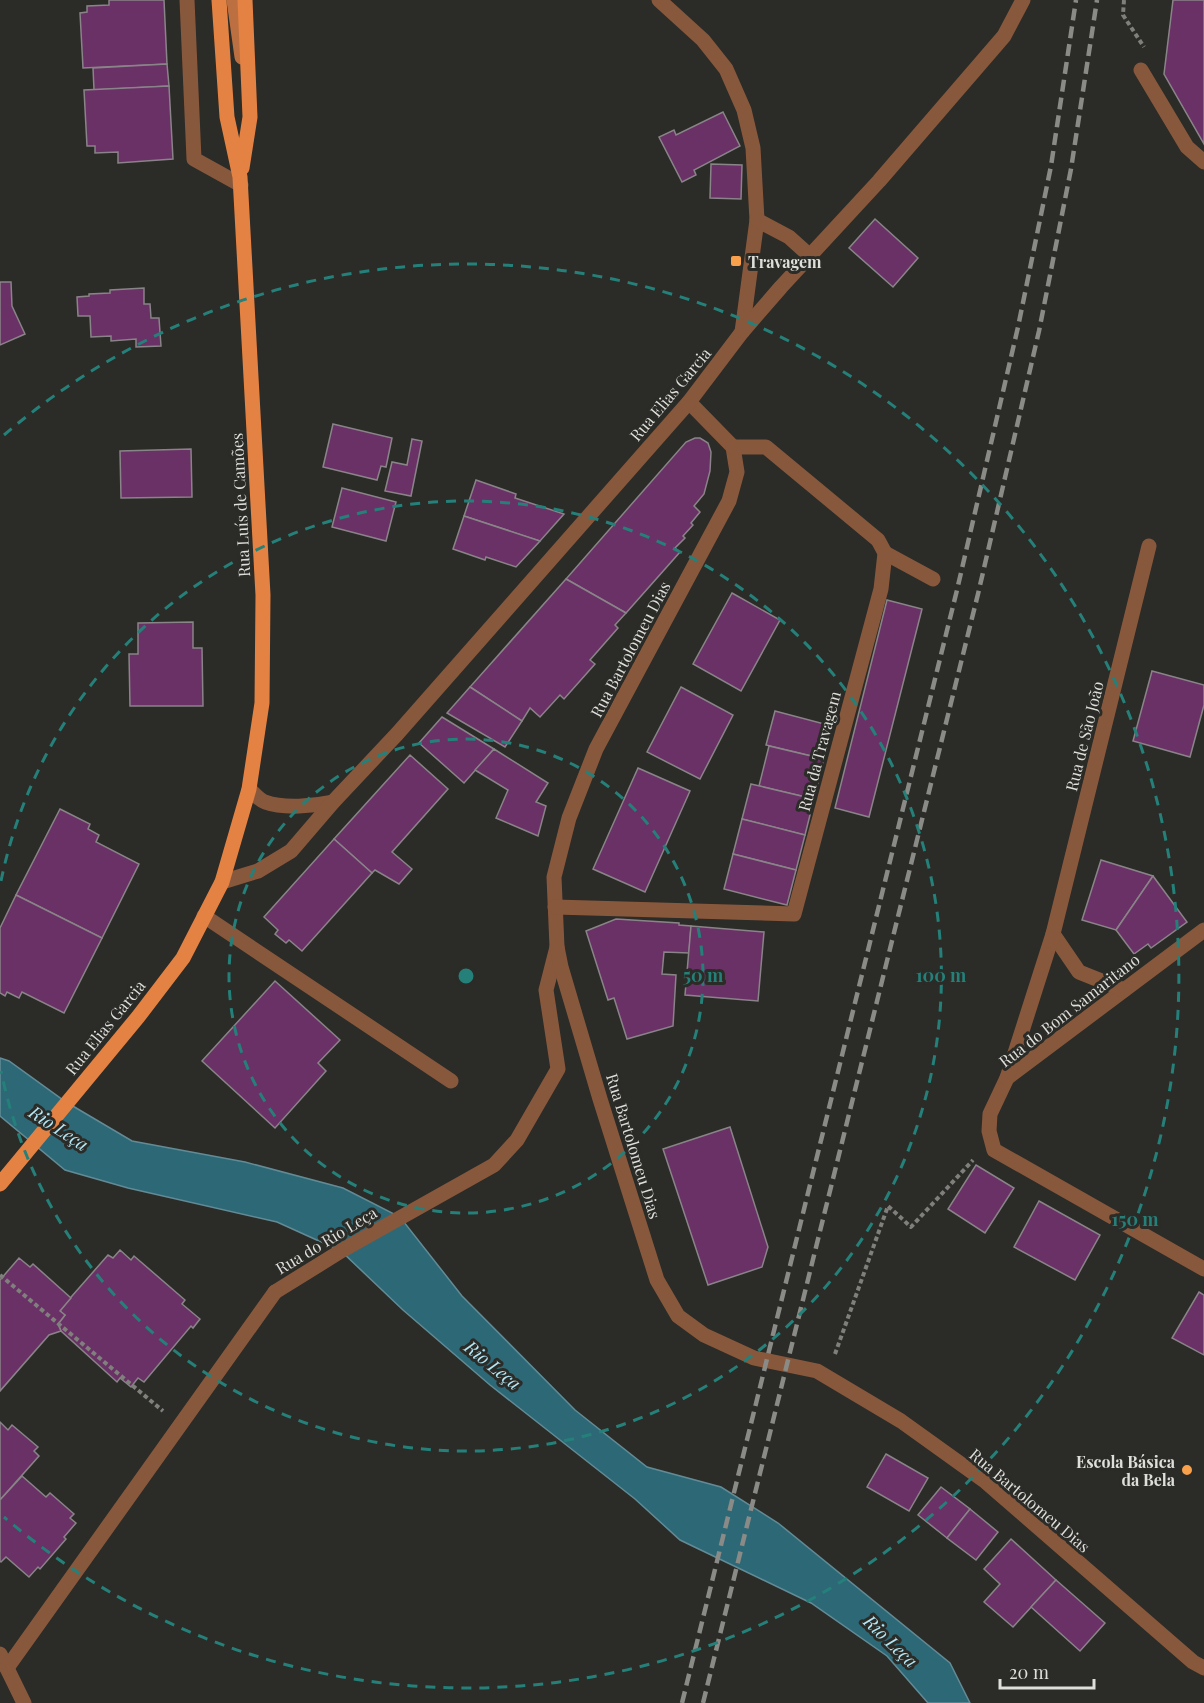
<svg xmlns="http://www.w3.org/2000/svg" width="1204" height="1703" font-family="'Playfair Display',serif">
<rect width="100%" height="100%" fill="#2b2b27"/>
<polygon fill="#2d6877" stroke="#628b95" stroke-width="1.5" points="0,1058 9,1061 66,1102 132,1141 245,1162 343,1188 400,1217 462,1296 575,1410 647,1467 721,1487 778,1523 950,1663 970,1703 928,1703 887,1656 811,1603 680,1540 635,1499 490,1385 403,1310 341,1251 277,1222 128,1188 65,1170 0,1116"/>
<g fill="#6a3166" stroke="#898488" stroke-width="1.5">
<polygon points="109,0 164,0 167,64 83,68 80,13 87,12 87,6 109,5"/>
<polygon points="1173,0 1204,0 1204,144 1164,74"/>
<polygon points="167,64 169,86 94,90 93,68"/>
<polygon points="169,86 173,159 118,163 118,152 95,153 95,146 87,146 84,90"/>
<polygon points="723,112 740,146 694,170 696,175 682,182 659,137 674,130 676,135"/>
<polygon points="711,164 742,165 741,199 710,198"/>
<polygon points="875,219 918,258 893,287 849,248"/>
<polygon points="0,282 11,282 12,306 25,334 0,345"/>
<polygon points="144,288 144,304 150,304 151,318 159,318 161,346 136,347 136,339 111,341 111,336 91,337 90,316 78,316 77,297 89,296 89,294 110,293 110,290"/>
<polygon points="333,424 392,438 386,467 381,466 377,480 323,467"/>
<polygon points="695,438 700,438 708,443 711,452 710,471 704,494 694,506 700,512 691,523 693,525 683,536 685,538 675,548 680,552 626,613 566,579 686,442"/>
<polygon points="412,439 422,441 411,496 385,491 392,462 407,465"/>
<polygon points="191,449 192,497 121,498 120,451"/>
<polygon points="476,480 516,494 515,498 564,514 540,541 464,516"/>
<polygon points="342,488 396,502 386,541 332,527"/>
<polygon points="464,516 540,541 516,567 486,557 485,560 453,549"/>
<polygon points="566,579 626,613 615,625 618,628 590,660 595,664 564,699 560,695 540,717 530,708 522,721 470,687"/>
<polygon points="732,593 780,620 741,691 693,664"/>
<polygon points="887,600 922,609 869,817 835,808"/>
<polygon points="193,622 193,648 202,648 203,706 130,706 129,654 138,654 138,623"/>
<polygon points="1152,671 1204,685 1204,705 1190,757 1133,741"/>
<polygon points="470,687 522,721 505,747 447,713"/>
<polygon points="681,687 733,715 700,779 647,752"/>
<polygon points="775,711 832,726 824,759 766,745"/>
<polygon points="442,717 494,749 464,783 419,743"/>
<polygon points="769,746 824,759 814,799 759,786"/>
<polygon points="494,749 548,783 536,802 546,806 538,836 496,818 508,790 475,770"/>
<polygon points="410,755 448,789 392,852 412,869 399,884 375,870 372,873 334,839"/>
<polygon points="638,768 690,791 645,892 593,869"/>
<polygon points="751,784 814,799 805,835 742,819"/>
<polygon points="60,809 90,824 88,829 99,835 96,842 139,864 102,938 16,895"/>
<polygon points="742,819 805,835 796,870 733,854"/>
<polygon points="334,839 372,873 302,951 289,940 286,943 275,934 278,930 264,917"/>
<polygon points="733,854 796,870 787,905 724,889"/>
<polygon points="1101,860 1153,876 1116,930 1082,920"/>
<polygon points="1153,876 1187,922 1151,948 1148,944 1134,954 1116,930"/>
<polygon points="16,895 102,938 64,1013 22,992 19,998 7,992 5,996 0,993 0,928"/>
<polygon points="616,919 679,923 679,925 691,926 689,953 664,952 662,974 676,975 673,1026 627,1039 614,998 608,1000 586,931"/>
<polygon points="691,926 764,932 758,1001 685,995"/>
<polygon points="275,981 340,1040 318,1063 326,1071 275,1128 202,1061"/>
<polygon points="730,1127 768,1247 762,1267 708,1285 663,1149"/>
<polygon points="976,1165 1014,1188 985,1233 948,1209"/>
<polygon points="1039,1201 1100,1235 1075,1280 1014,1247"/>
<polygon points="120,1250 131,1260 134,1256 185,1300 182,1304 200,1319 193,1328 191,1326 144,1382 138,1378 131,1387 120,1378 117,1382 61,1331 58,1324 65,1315 60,1311 65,1304 108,1255 113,1258"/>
<polygon points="19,1258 30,1267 33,1264 71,1298 60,1311 65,1315 58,1324 61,1331 49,1335 0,1391 0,1280"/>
<polygon points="1199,1292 1204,1295 1204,1355 1172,1338"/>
<polygon points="0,1422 8,1430 12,1425 38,1447 34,1451 39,1456 0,1500"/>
<polygon points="886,1454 928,1478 909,1511 867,1487"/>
<polygon points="22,1476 46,1497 50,1493 74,1514 70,1518 76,1523 64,1537 66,1539 40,1569 38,1567 29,1577 6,1557 1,1562 0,1561 0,1500"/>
<polygon points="941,1487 970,1509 947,1538 918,1515"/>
<polygon points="970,1509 998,1532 976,1560 947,1538"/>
<polygon points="1011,1539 1056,1580 1013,1627 984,1602 1000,1584 984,1569"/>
<polygon points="1056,1580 1105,1623 1080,1651 1031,1607"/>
</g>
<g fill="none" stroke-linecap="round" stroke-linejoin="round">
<g stroke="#7f7f7b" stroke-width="4" stroke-dasharray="4.5 3" stroke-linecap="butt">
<polyline points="1124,0 1123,15 1144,47"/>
<polyline points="0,1275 163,1411"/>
<polyline points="835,1354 888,1206 911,1227 973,1160"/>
</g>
<g stroke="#88583c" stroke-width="15">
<polyline points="187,0 194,159 241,185"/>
<polyline points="885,553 933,579"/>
<polyline points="204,916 451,1081"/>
<polyline points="275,1292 341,1251 494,1165 517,1140 558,1069 546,990 557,947"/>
</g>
<g stroke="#88583c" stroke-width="15">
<polyline points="659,0 703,40 726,69 744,110 753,148 757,220 742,332"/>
<polyline points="1141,70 1187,147 1204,162"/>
<polyline points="757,220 789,237 809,255"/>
<polyline points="689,402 733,447 737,472 729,501 596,749 569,818 554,877 557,947 561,967 600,1099 657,1280 678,1316 704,1335 754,1358 817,1371 901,1421 986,1482 1193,1662 1204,1668"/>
<path d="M 249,789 C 254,793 259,800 265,802 C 284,809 314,806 333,802"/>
<polyline points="222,882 258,871 291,851 333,802 397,734 689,402 742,332 781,287 879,181 1004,36 1023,0"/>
<polyline points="555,907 794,914 881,589 885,553 878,540 766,447 733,447"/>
<polyline points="1204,930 1007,1078 990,1114 989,1131 994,1150 1204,1269"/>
<polyline points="1053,934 1079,972 1124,990"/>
<polyline points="1007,1078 1053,934 1149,546"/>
<polyline points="0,1654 24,1703"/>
<polyline points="7,1668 275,1292"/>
</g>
<polyline stroke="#bc7041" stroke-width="15" points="234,0 242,57"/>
<g stroke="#e48243" stroke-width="15">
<polyline points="242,168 250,117 245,0"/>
<polyline points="0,1184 138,1017 183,958 222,882 249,789 262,703 263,595 240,177 227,117 219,0"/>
</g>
<g stroke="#8a8a86" stroke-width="4.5" stroke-dasharray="12 6" stroke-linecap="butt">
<polyline points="682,1703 957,590 1018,327 1051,166 1076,0"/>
<polyline points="703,1703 978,594 1039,331 1071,169 1097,0"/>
</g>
</g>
<g fill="none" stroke="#248079" stroke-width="3" stroke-dasharray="10 8">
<circle cx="466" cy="976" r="237"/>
<path d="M1 881A475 475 0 1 1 1 1071"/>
<path d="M4 435A712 712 0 1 1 4 1517"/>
</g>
<g fill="#f8a04b" stroke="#2b2b27" stroke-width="2">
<rect x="730" y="255" width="12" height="12" rx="3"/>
<circle cx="1187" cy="1470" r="6"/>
</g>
<g text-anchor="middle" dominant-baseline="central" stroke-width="6" stroke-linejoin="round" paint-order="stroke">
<g font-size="16" font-weight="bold" fill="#dededb" stroke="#2b2b27" text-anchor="start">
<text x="748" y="261">Travagem</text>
<text x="1175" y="1461" text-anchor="end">Escola Básica<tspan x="1175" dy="18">da Bela</tspan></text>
</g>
<g font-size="16" fill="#dededb" stroke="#2b2b27">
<text transform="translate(670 394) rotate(-50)">Rua Elias Garcia</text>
<text transform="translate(240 505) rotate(-93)">Rua Luís de Camões</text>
<text transform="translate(630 649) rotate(-62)">Rua Bartolomeu Dias</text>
<text transform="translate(1084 736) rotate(-76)">Rua de São João</text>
<text transform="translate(819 751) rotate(-75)">Rua da Travagem</text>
<text transform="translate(1069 1010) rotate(-38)">Rua do Bom Samaritano</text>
<text transform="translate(105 1027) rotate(-51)">Rua Elias Garcia</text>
<text transform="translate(634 1146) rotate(73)">Rua Bartolomeu Dias</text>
<text transform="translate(326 1240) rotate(-31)">Rua do Rio Leça</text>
<text transform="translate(1030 1500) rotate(40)">Rua Bartolomeu Dias</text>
</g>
<g font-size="18" font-style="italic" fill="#b4e7f5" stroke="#2b2b27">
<text transform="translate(59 1128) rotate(33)">Rio Leça</text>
<text transform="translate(493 1365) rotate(39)">Rio Leça</text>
<text transform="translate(891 1641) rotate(44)">Rio Leça</text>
</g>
</g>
<circle cx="466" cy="976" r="9" fill="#248079" stroke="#2b2b27" stroke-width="3"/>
<g font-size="18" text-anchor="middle" font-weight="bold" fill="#248079" stroke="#2b2b27" stroke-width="6" stroke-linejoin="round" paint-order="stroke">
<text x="703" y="982">50 m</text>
<text x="941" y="982">100 m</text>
<text x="1135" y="1226">150 m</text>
</g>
<path d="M1000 1679v9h94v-9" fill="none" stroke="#dededb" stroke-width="3"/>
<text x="1009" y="1679" font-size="18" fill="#dededb" stroke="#2b2b27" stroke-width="4.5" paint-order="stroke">20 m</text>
</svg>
